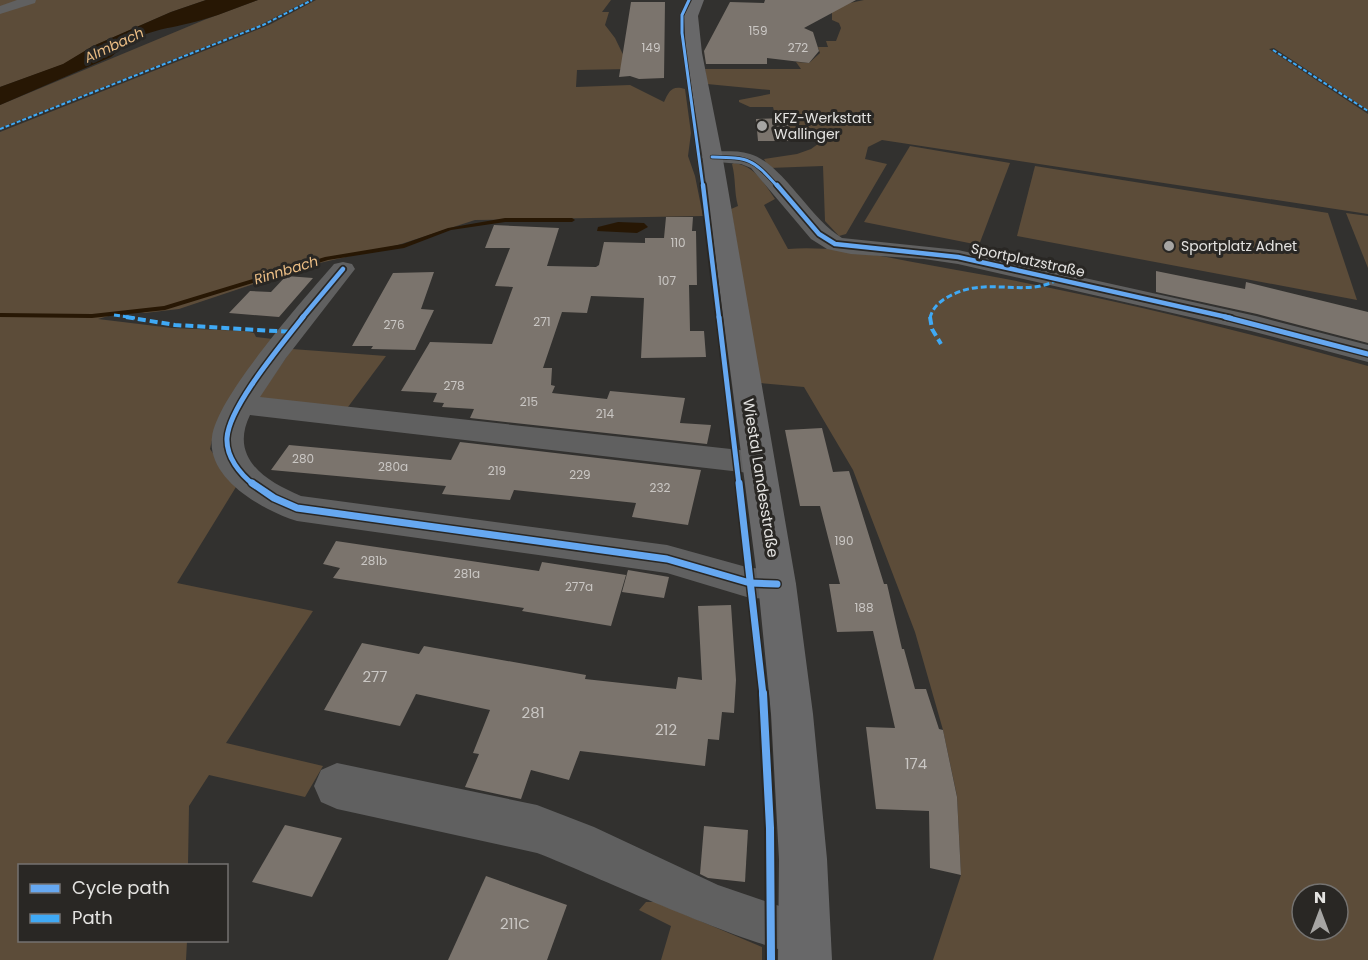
<svg xmlns="http://www.w3.org/2000/svg" width="1368" height="960" font-family="Poppins,sans-serif">
<rect width="100%" height="100%" fill="#32312f"/>
<g fill="#5c4c39" fill-rule="evenodd">
<polygon points="0,0 206,0 171,12 93,46 64,64 0,87"/>
<polygon points="258,0 309,0 260,25 0,128 0,105 204,20"/>
<path d="M 316,0 L 611,0 L 602,12 L 609,12 L 605,25 L 615,38 L 630,69 L 577,70 L 576,87 L 630,85 L 664,102 C 669,91 672,85 685,89 L 691,133 L 688,156 L 695,176 L 703,216 L 475,220 L 398,245 L 311,265 L 179,309 L 145,313 L 129,310 L 98,319 L 172,328 L 244,331 L 254,333 L 256,337 L 273,339 L 214,431 L 210,449 L 236,487 L 177,583 L 313,611 L 226,743 L 323,766 L 305,797 L 209,775 L 189,806 L 188,865 L 20,866 L 20,940 L 187,941 L 186,960 L 0,960 L 0,132 L 269,25 Z"/>
<polygon points="864,0 1368,0 1368,110 1274,48 1269,49 1368,114 1368,214 882,140 868,147 865,159 887,164 846,234 839,236 825,221 823,166 769,168 764,159 797,154 811,149 818,144 819,139 816,136 799,136 797,131 790,131 787,118 776,118 773,107 750,107 739,102 739,100 770,94 770,90 707,84 705,69 801,69 796,62 809,63 820,53 818,47 828,47 826,41 836,41 841,28 839,23 832,20 832,11 845,4"/>
<polygon points="910,146 1010,163 979,245 864,222"/>
<path d="M 734,163 C 755,166 764,183 775,199 L 764,205 L 788,249 C 842,245 897,260 951,269 C 1091,293 1231,328 1368,366 L 1368,960 L 933,960 L 961,875 L 957,796 L 943,730 L 915,632 L 853,470 L 804,387 L 760,383 L 731,209 L 738,206 C 734,192 736,179 732,164 ZM 1302,894 L 1338,894 L 1338,930 L 1302,930 Z"/>
<polygon points="1035,166 1328,213 1357,300 1017,236"/>
<polygon points="1346,213 1368,216 1368,268"/>
<polygon points="292,349 386,356 345,411 257,400"/>
<polygon points="646,902 655,902 762,947 762,960 661,960 671,926 639,910"/>
</g>
<g fill="#271704">
<path d="M 206,0 L 258,0 C 240,6 223,14 205,19 C 163,32 147,25 111,57 L 0,105 L 0,87 L 63,64 L 93,46 L 171,12 Z"/>
<polygon points="618,222 644,223 648,227 637,233 597,231 598,227"/>
</g>
<g fill="none" stroke-linecap="round" stroke-linejoin="round">
<polygon fill="#271704" fill-rule="evenodd" points="505,218 572,218 575,220 572,222 505,222 451,230 404,248 328,260 165,310 92,318 0,317 0,313 92,314 164,306 325,257 403,244 448,228"/>
</g>
<g fill="#7b746d">
<polygon points="765,0 856,0 804,28 813,32 819,51 809,63 767,58 767,64 706,64 704,51 730,2 764,3"/>
<polygon points="631,2 665,2 664,78 639,79 630,76 619,77"/>
<polygon points="787,118 793,141 758,141 756,119"/>
<polygon points="666,217 693,217 692,231 696,231 697,285 689,285 690,331 704,331 706,357 641,358 644,298 591,296 587,313 562,312 543,368 552,368 551,385 555,386 552,393 607,399 610,391 685,398 680,423 711,425 707,444 470,418 474,409 442,407 444,403 433,402 437,393 401,391 430,342 492,344 513,287 495,286 510,248 485,248 494,225 559,228 547,266 596,267 599,265 604,242 645,243 645,238 664,238"/>
<polygon points="1156,271 1245,289 1246,282 1368,312 1368,343 1257,314 1156,292"/>
<polygon points="434,272 421,309 434,310 415,350 371,349 373,346 352,346 393,273"/>
<polygon points="286,276 313,278 279,317 229,313 250,291 271,292"/>
<polygon points="822,428 833,472 849,471 884,584 887,584 902,649 904,649 915,689 926,689 939,729 943,730 957,797 961,875 930,868 929,811 876,809 866,727 895,728 873,631 837,632 829,584 840,584 820,506 800,506 785,430"/>
<polygon points="460,442 701,470 688,525 632,517 636,503 514,490 510,500 442,494 446,486 271,470 289,445 451,460"/>
<polygon points="336,541 539,571 542,562 626,575 611,626 522,611 524,608 333,578 340,568 323,564"/>
<polygon points="628,570 669,577 664,598 622,592"/>
<polygon points="731,605 736,680 734,713 722,712 719,740 708,739 705,766 580,751 569,780 531,770 521,799 465,787 479,754 473,753 490,710 416,694 400,726 324,710 362,643 419,654 424,646 586,675 585,679 676,689 678,677 702,680 698,606"/>
<polygon points="285,825 342,838 312,897 252,882"/>
<polygon points="704,826 748,830 745,882 708,878 700,874"/>
<polygon points="486,876 567,905 547,960 448,960"/>
</g>
<g fill="none" stroke-linecap="round" stroke-linejoin="round">
<g fill="#606060" fill-rule="evenodd">
<polygon points="17,0 36,0 35,3 0,14 0,6"/>
<path d="M 712,151 C 724,152 738,150 750,154 C 783,164 809,218 842,238 L 958,250 L 1256,316 L 1368,345 L 1368,362 L 1251,331 L 958,264 L 924,259 L 851,254 L 827,249 L 811,239 L 751,168 L 741,164 L 705,161 L 702,157 L 705,153 Z"/>
<path d="M 343,262 L 352,264 L 355,269 L 286,358 L 260,397 L 758,452 L 769,455 L 774,463 L 769,471 L 758,474 L 250,415 C 229,458 265,481 301,496 L 667,545 L 750,568 L 777,569 L 790,573 L 796,584 L 790,595 L 777,599 L 750,598 L 667,573 L 297,521 C 264,511 206,479 212,437 C 217,396 304,299 334,264 Z"/>
<path d="M 337,763 L 537,805 L 594,827 L 718,885 L 823,921 L 831,939 L 823,957 C 773,960 593,874 537,853 L 337,809 L 321,802 L 314,786 L 321,770 Z"/>
</g>
<polygon fill="#686869" fill-rule="evenodd" points="692,0 704,0 698,16 702,53 722,154 796,584 813,714 827,859 832,960 778,960 779,859 771,714 758,584 702,154 686,53 684,16"/>
<g stroke="#3fa9f5" stroke-width="2" stroke-dasharray="4 2" stroke-linecap="butt">
<polyline points="1273,50 1368,111"/>
<polyline points="0,129 263,25 312,0"/>
</g>
<g stroke="#3fa9f5" stroke-width="3" stroke-dasharray="6 3" stroke-linecap="butt">
<polyline points="114,315 135,318"/>
<path d="M 930,318 C 932,310 936,305 943,300 C 983,273 1022,299 1057,280"/>
</g>
<g stroke="#3fa9f5" stroke-width="4" stroke-dasharray="8 4" stroke-linecap="butt">
<polyline points="126,317 175,325 292,332"/>
<polyline points="930,317 932,329 941,344"/>
</g>
<defs>
<g id="cycleway-far4">
<polyline points="689,0 682,15 682,33 703,187"/>
<path d="M 712,157 C 750,158 752,158 778,187"/>
</g>
<g id="cycleway-far3">
<polyline points="703,185 719,318"/>
<polyline points="777,185 819,234 835,244 958,257 1231,318"/>
<polyline points="302,318 343,269"/>
</g>
<g id="cycleway-far2">
<polyline points="719,317 739,485"/>
<polyline points="1225,317 1368,354"/>
<path d="M 254,485 C 240,474 226,457 227,438 C 229,406 283,343 303,317"/>
</g>
<g id="cycleway-far1">
<polyline points="252,483 274,498 297,508 667,559 750,583 777,584"/>
<polyline points="739,483 763,695"/>
</g>
<polyline id="cycleway" points="763,693 770,828 771,960"/>
</defs>
<use href="#cycleway-far4" stroke="#292724" stroke-width="4.5"/>
<use href="#cycleway-far3" stroke="#292724" stroke-width="8"/>
<use href="#cycleway-far2" stroke="#292724" stroke-width="8"/>
<use href="#cycleway-far1" stroke="#292724" stroke-width="10"/>
<use href="#cycleway" stroke="#292724" stroke-width="12"/>
<use href="#cycleway-far4" stroke="#66a8f1" stroke-width="3"/>
<use href="#cycleway-far3" stroke="#66a8f1" stroke-width="4.5"/>
<use href="#cycleway-far2" stroke="#66a8f1" stroke-width="5"/>
<use href="#cycleway-far1" stroke="#66a8f1" stroke-width="7"/>
<use href="#cycleway" stroke="#66a8f1" stroke-width="8"/>
</g>
<g fill="#a6a5a3" stroke="#292724" stroke-width="2">
<circle cx="762" cy="126" r="6"/>
<circle cx="1169" cy="246" r="6"/>
</g>
<g text-anchor="middle" dominant-baseline="central" stroke-width="6" stroke-linejoin="round" paint-order="stroke">
<g font-size="12" fill="#cac7c4">
<text x="758" y="30">159</text>
<text x="651" y="47">149</text>
<text x="798" y="47">272</text>
<text x="678" y="242">110</text>
<text x="667" y="280">107</text>
<text x="542" y="321">271</text>
<text x="394" y="324">276</text>
<text x="454" y="385">278</text>
<text x="529" y="401">215</text>
<text x="605" y="413">214</text>
<text x="303" y="458">280</text>
<text x="393" y="466">280a</text>
<text x="497" y="470">219</text>
<text x="580" y="474">229</text>
<text x="660" y="487">232</text>
<text x="844" y="540">190</text>
<text x="374" y="560">281b</text>
<text x="467" y="573">281a</text>
<text x="579" y="586">277a</text>
<text x="864" y="607">188</text>
</g>
<g font-size="14" font-style="italic" fill="#ebbd84" stroke="#292724">
<text transform="translate(114 45) rotate(-25)">Almbach</text>
<text transform="translate(286 270) rotate(-17)">Rinnbach</text>
</g>
<g font-size="14" fill="#e4e3e1" stroke="#292724" text-anchor="start">
<text x="774" y="118">KFZ-Werkstatt<tspan x="774" dy="16">Wallinger</tspan></text>
<text x="1181" y="246">Sportplatz Adnet</text>
</g>
<g font-size="14" fill="#e4e3e1" stroke="#292724">
<text transform="translate(1028 260) rotate(12)">Sportplatzstraße</text>
</g>
<g font-size="15" fill="#e4e3e1" stroke="#292724">
<text transform="translate(761 478) rotate(81)">Wiestal Landesstraße</text>
</g>
<g font-size="15" fill="#cac7c4">
<text x="375" y="676">277</text>
<text x="533" y="712">281</text>
<text x="666" y="729">212</text>
<text x="916" y="763">174</text>
<text x="515" y="923">211C</text>
</g>
</g>
<rect x="18" y="864" width="210" height="78" fill="#292724" stroke="#747270" stroke-width="1.5"/>
<rect x="30" y="884" width="30" height="9" fill="#66a8f1" stroke="#747270" stroke-width="1.5"/>
<text x="72" y="894" font-size="18" fill="#e4e3e1">Cycle path</text>
<rect x="30" y="914" width="30" height="9" fill="#3fa9f5" stroke="#747270" stroke-width="1.5"/>
<text x="72" y="924" font-size="18" fill="#e4e3e1">Path</text>
<g transform="translate(1320 912)"><circle r="28" fill="#292724" stroke="#747270" stroke-width="1.5"/>
<path d="M0-4.5L10 22L0 15L-10 22Z" fill="#a6a5a3"/>
<text y="-9" font-size="16" font-weight="bold" text-anchor="middle" fill="#e4e3e1">N</text>
</g>
</svg>
